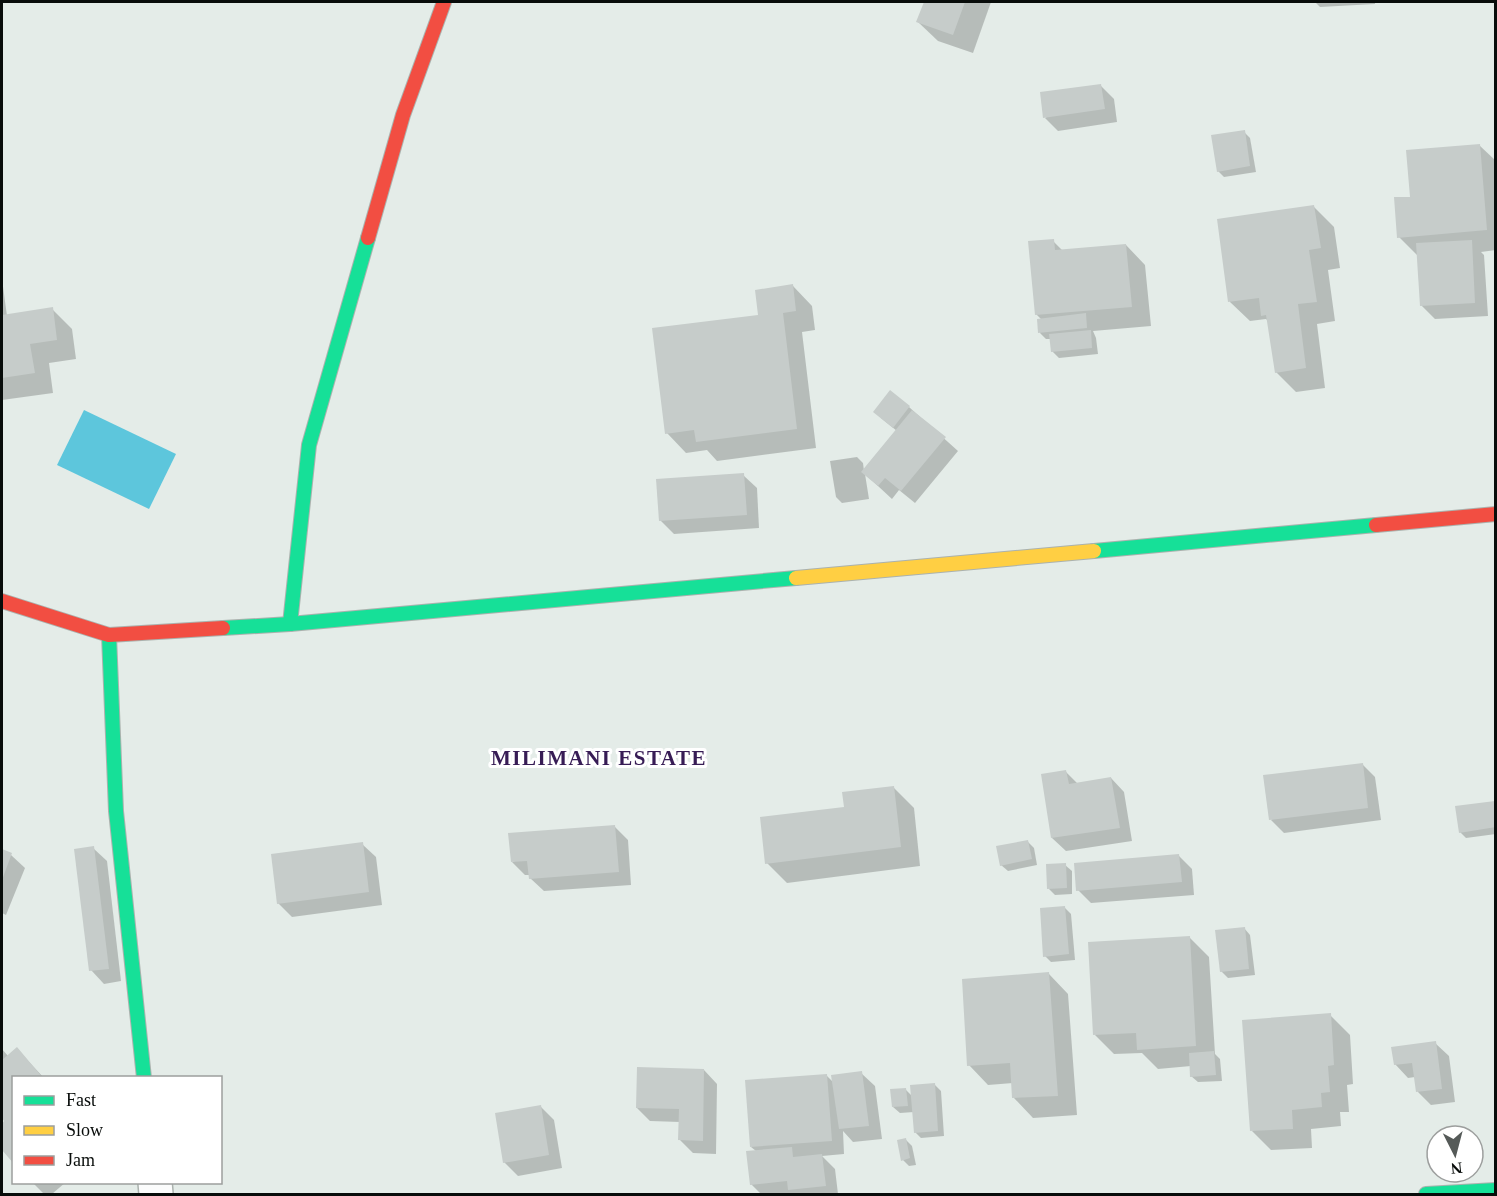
<svg xmlns="http://www.w3.org/2000/svg" width="1497" height="1196" font-family="Georgia,serif">
<rect width="100%" height="100%" fill="#e4ece8"/>
<polygon fill="#5dc6dc" points="84,410 176,454 149,509 57,465"/>
<g fill="#0003">
<polygon points="925,2 991,2 973,53 938,41 918,22"/>
<polygon points="1315,2 1375,2 1375,4 1320,7"/>
<polygon points="1100,85 1114,99 1117,122 1058,131 1045,118"/>
<polygon points="1244,132 1250,138 1256,172 1224,177 1218,171"/>
<polygon points="1479,145 1496,161 1496,250 1481,252 1484,255 1488,316 1435,319 1421,305 1419,257 1399,237 1411,198"/>
<polygon points="1314,207 1334,227 1340,268 1328,270 1335,321 1317,324 1325,388 1296,392 1276,372 1269,322 1266,319 1250,321 1230,302 1219,220"/>
<polygon points="1053,241 1063,251 1126,245 1145,265 1151,326 1093,331 1096,338 1098,354 1059,358 1052,351 1051,339 1046,339 1040,333 1042,320 1036,314"/>
<polygon points="2,279 7,316 52,309 72,329 76,359 49,363 53,393 2,400"/>
<polygon points="793,286 812,306 815,330 802,332 816,448 717,461 707,450 686,453 667,433 760,316"/>
<polygon points="909,407 958,451 915,503 899,490 892,499 865,474 869,499 842,503 836,497 830,461 857,457 863,463 864,471 897,431 881,418"/>
<polygon points="743,475 757,488 759,528 674,534 660,520"/>
<polygon points="1362,764 1375,777 1381,820 1284,833 1271,820"/>
<polygon points="1066,772 1078,784 1111,778 1124,792 1132,841 1066,851 1052,838"/>
<polygon points="894,788 914,808 920,866 787,883 767,863"/>
<polygon points="1495,802 1496,834 1466,838 1460,832"/>
<polygon points="615,827 628,840 631,885 544,891 530,878 530,875 525,875 512,862"/>
<polygon points="1027,841 1034,848 1037,865 1008,871 1001,865"/>
<polygon points="362,844 376,857 382,905 292,917 278,903"/>
<polygon points="93,848 107,861 121,981 104,984 91,970"/>
<polygon points="2,851 11,855 25,868 6,915 2,913"/>
<polygon points="1179,856 1192,869 1194,895 1091,903 1078,890"/>
<polygon points="1065,865 1072,871 1072,894 1055,895 1049,889"/>
<polygon points="1065,908 1071,914 1075,960 1051,962 1045,956"/>
<polygon points="1244,928 1250,935 1255,975 1228,978 1221,971"/>
<polygon points="1189,937 1209,957 1215,1054 1220,1059 1222,1081 1198,1082 1191,1076 1191,1066 1158,1069 1142,1053 1114,1054 1095,1035"/>
<polygon points="1049,974 1068,994 1077,1115 1033,1118 1014,1098 1013,1083 988,1085 969,1065"/>
<polygon points="1330,1015 1350,1035 1353,1084 1347,1085 1349,1112 1340,1112 1341,1126 1311,1129 1312,1148 1271,1150 1252,1131"/>
<polygon points="1435,1043 1449,1056 1455,1102 1431,1105 1418,1092 1415,1077 1408,1078 1395,1064"/>
<polygon points="2,1049 8,1056 17,1049 44,1078 14,1078 14,1162 2,1148 2,1126 6,1121 2,1116"/>
<polygon points="704,1070 717,1084 716,1154 693,1153 680,1140 680,1122 650,1121 637,1108"/>
<polygon points="861,1073 875,1086 882,1139 853,1142 843,1131 844,1154 822,1156 835,1169 838,1194 761,1194 751,1184 756,1151 751,1147 826,1075 834,1083"/>
<polygon points="934,1084 941,1091 944,1136 921,1138 915,1132 914,1112 900,1113 893,1107 905,1089 913,1097"/>
<polygon points="541,1107 554,1120 562,1168 518,1176 504,1162"/>
<polygon points="906,1140 912,1146 916,1165 909,1166 903,1160"/>
<polygon points="32,1182 66,1182 52,1194 44,1194"/>
</g>
<g fill="#c6ccca">
<polygon points="924,2 965,2 953,35 916,22"/>
<polygon points="1101,84 1105,109 1043,118 1040,92"/>
<polygon points="1245,130 1250,166 1217,172 1211,135"/>
<polygon points="1480,144 1487,230 1397,238 1394,197 1410,197 1406,150"/>
<polygon points="1314,205 1321,248 1309,250 1317,302 1298,304 1306,368 1275,373 1266,315 1261,316 1259,298 1228,302 1217,219"/>
<polygon points="1054,239 1055,250 1126,244 1132,307 1035,315 1028,241"/>
<polygon points="1472,240 1475,303 1420,306 1416,243"/>
<polygon points="793,284 796,311 783,313 797,429 696,442 694,430 665,434 652,328 758,315 755,290"/>
<polygon points="53,307 57,340 30,344 35,373 2,378 2,315"/>
<polygon points="1086,313 1087,328 1038,333 1037,319"/>
<polygon points="1091,330 1092,348 1051,352 1049,334"/>
<polygon points="890,390 910,406 893,428 873,412"/>
<polygon points="912,410 946,437 901,491 885,478 878,486 861,472"/>
<polygon points="744,473 747,515 659,521 656,479"/>
<polygon points="1363,763 1368,808 1269,820 1263,775"/>
<polygon points="1066,770 1069,784 1111,777 1120,828 1051,838 1041,774"/>
<polygon points="894,786 901,847 765,864 760,817 844,807 842,792"/>
<polygon points="1495,801 1496,827 1459,833 1455,806"/>
<polygon points="615,825 619,872 529,879 527,861 511,862 508,833"/>
<polygon points="1028,840 1032,859 1000,866 996,846"/>
<polygon points="363,842 369,892 277,904 271,854"/>
<polygon points="94,846 109,969 89,971 74,849"/>
<polygon points="2,849 12,853 2,880"/>
<polygon points="1179,854 1182,882 1076,891 1074,863"/>
<polygon points="1066,863 1067,888 1047,889 1046,864"/>
<polygon points="1065,906 1069,954 1043,957 1040,908"/>
<polygon points="1245,927 1249,969 1220,972 1215,930"/>
<polygon points="1190,936 1196,1046 1137,1050 1136,1033 1093,1035 1088,942"/>
<polygon points="1049,972 1058,1096 1012,1098 1010,1063 967,1066 962,979"/>
<polygon points="1331,1013 1334,1065 1328,1066 1330,1092 1321,1093 1322,1107 1292,1110 1293,1129 1250,1131 1242,1020"/>
<polygon points="1436,1041 1442,1089 1416,1092 1412,1063 1394,1065 1391,1047"/>
<polygon points="17,1047 43,1078 14,1078 14,1164 2,1150 2,1124 4,1121 2,1118 2,1060"/>
<polygon points="1214,1051 1216,1075 1190,1077 1189,1053"/>
<polygon points="637,1067 704,1069 703,1141 678,1140 679,1109 636,1108"/>
<polygon points="862,1071 869,1126 839,1129 831,1075"/>
<polygon points="827,1074 832,1141 750,1147 745,1080"/>
<polygon points="935,1083 938,1131 914,1133 910,1085"/>
<polygon points="906,1088 908,1106 892,1107 890,1089"/>
<polygon points="541,1105 549,1155 503,1163 495,1113"/>
<polygon points="906,1138 910,1158 901,1161 897,1140"/>
<polygon points="792,1147 793,1157 822,1154 826,1186 788,1190 787,1181 750,1185 746,1151"/>
</g>
<g fill="none" stroke-linecap="round" stroke-linejoin="round">
<defs>
<polyline id="street" points="155,1182 156,1194"/>
<g id="fast">
<polyline points="1094,551 1376,525"/>
<polyline points="290,624 309,445 368,238"/>
<polyline points="223,628 290,624 796,578"/>
<polyline points="109,635 116,811 144,1078"/>
<polyline points="1426,1194 1496,1190"/>
</g>
<polyline id="slow" points="796,578 1094,551"/>
<g id="jam">
<polyline points="368,238 403,115 444,2"/>
<polyline points="1376,525 1496,514"/>
<polyline points="2,601 109,635 223,628"/>
</g>
</defs>
<use href="#street" stroke="#abb2ae" stroke-width="36"/>
<use href="#fast" stroke="#abb2ae" stroke-width="16"/>
<use href="#slow" stroke="#abb2ae" stroke-width="16"/>
<use href="#jam" stroke="#abb2ae" stroke-width="16"/>
<use href="#street" stroke="#fbfcfc" stroke-width="33"/>
<use href="#fast" stroke="#16e098" stroke-width="14"/>
<use href="#slow" stroke="#ffcf43" stroke-width="14"/>
<use href="#jam" stroke="#f24e42" stroke-width="14"/>
</g>
<g text-anchor="middle" dominant-baseline="central" stroke-width="6" stroke-linejoin="round" paint-order="stroke">
<g font-size="21" font-weight="bold" letter-spacing="1.5" fill="#371c55" stroke="#fff">
<text x="599" y="758">MILIMANI ESTATE</text>
</g>
</g>
<rect width="1497" height="1196" fill="none" stroke="#080c0a" stroke-width="6"/>
<rect x="12" y="1076" width="210" height="108" fill="#ffffff" stroke="#9c9e9d" stroke-width="1.5"/>
<rect x="24" y="1096" width="30" height="9" fill="#16e098" stroke="#9c9e9d" stroke-width="1.5"/>
<text x="66" y="1106" font-size="18" fill="#080c0a">Fast</text>
<rect x="24" y="1126" width="30" height="9" fill="#ffcf43" stroke="#9c9e9d" stroke-width="1.5"/>
<text x="66" y="1136" font-size="18" fill="#080c0a">Slow</text>
<rect x="24" y="1156" width="30" height="9" fill="#f24e42" stroke="#9c9e9d" stroke-width="1.5"/>
<text x="66" y="1166" font-size="18" fill="#080c0a">Jam</text>
<g transform="translate(1455 1154) rotate(174)"><circle r="28" fill="#ffffff" stroke="#9c9e9d" stroke-width="1.5"/>
<path d="M0-4.5L10 22L0 15L-10 22Z" fill="#555a58"/>
<text y="-9" font-size="16" font-weight="bold" text-anchor="middle" fill="#080c0a">N</text>
</g>
</svg>
